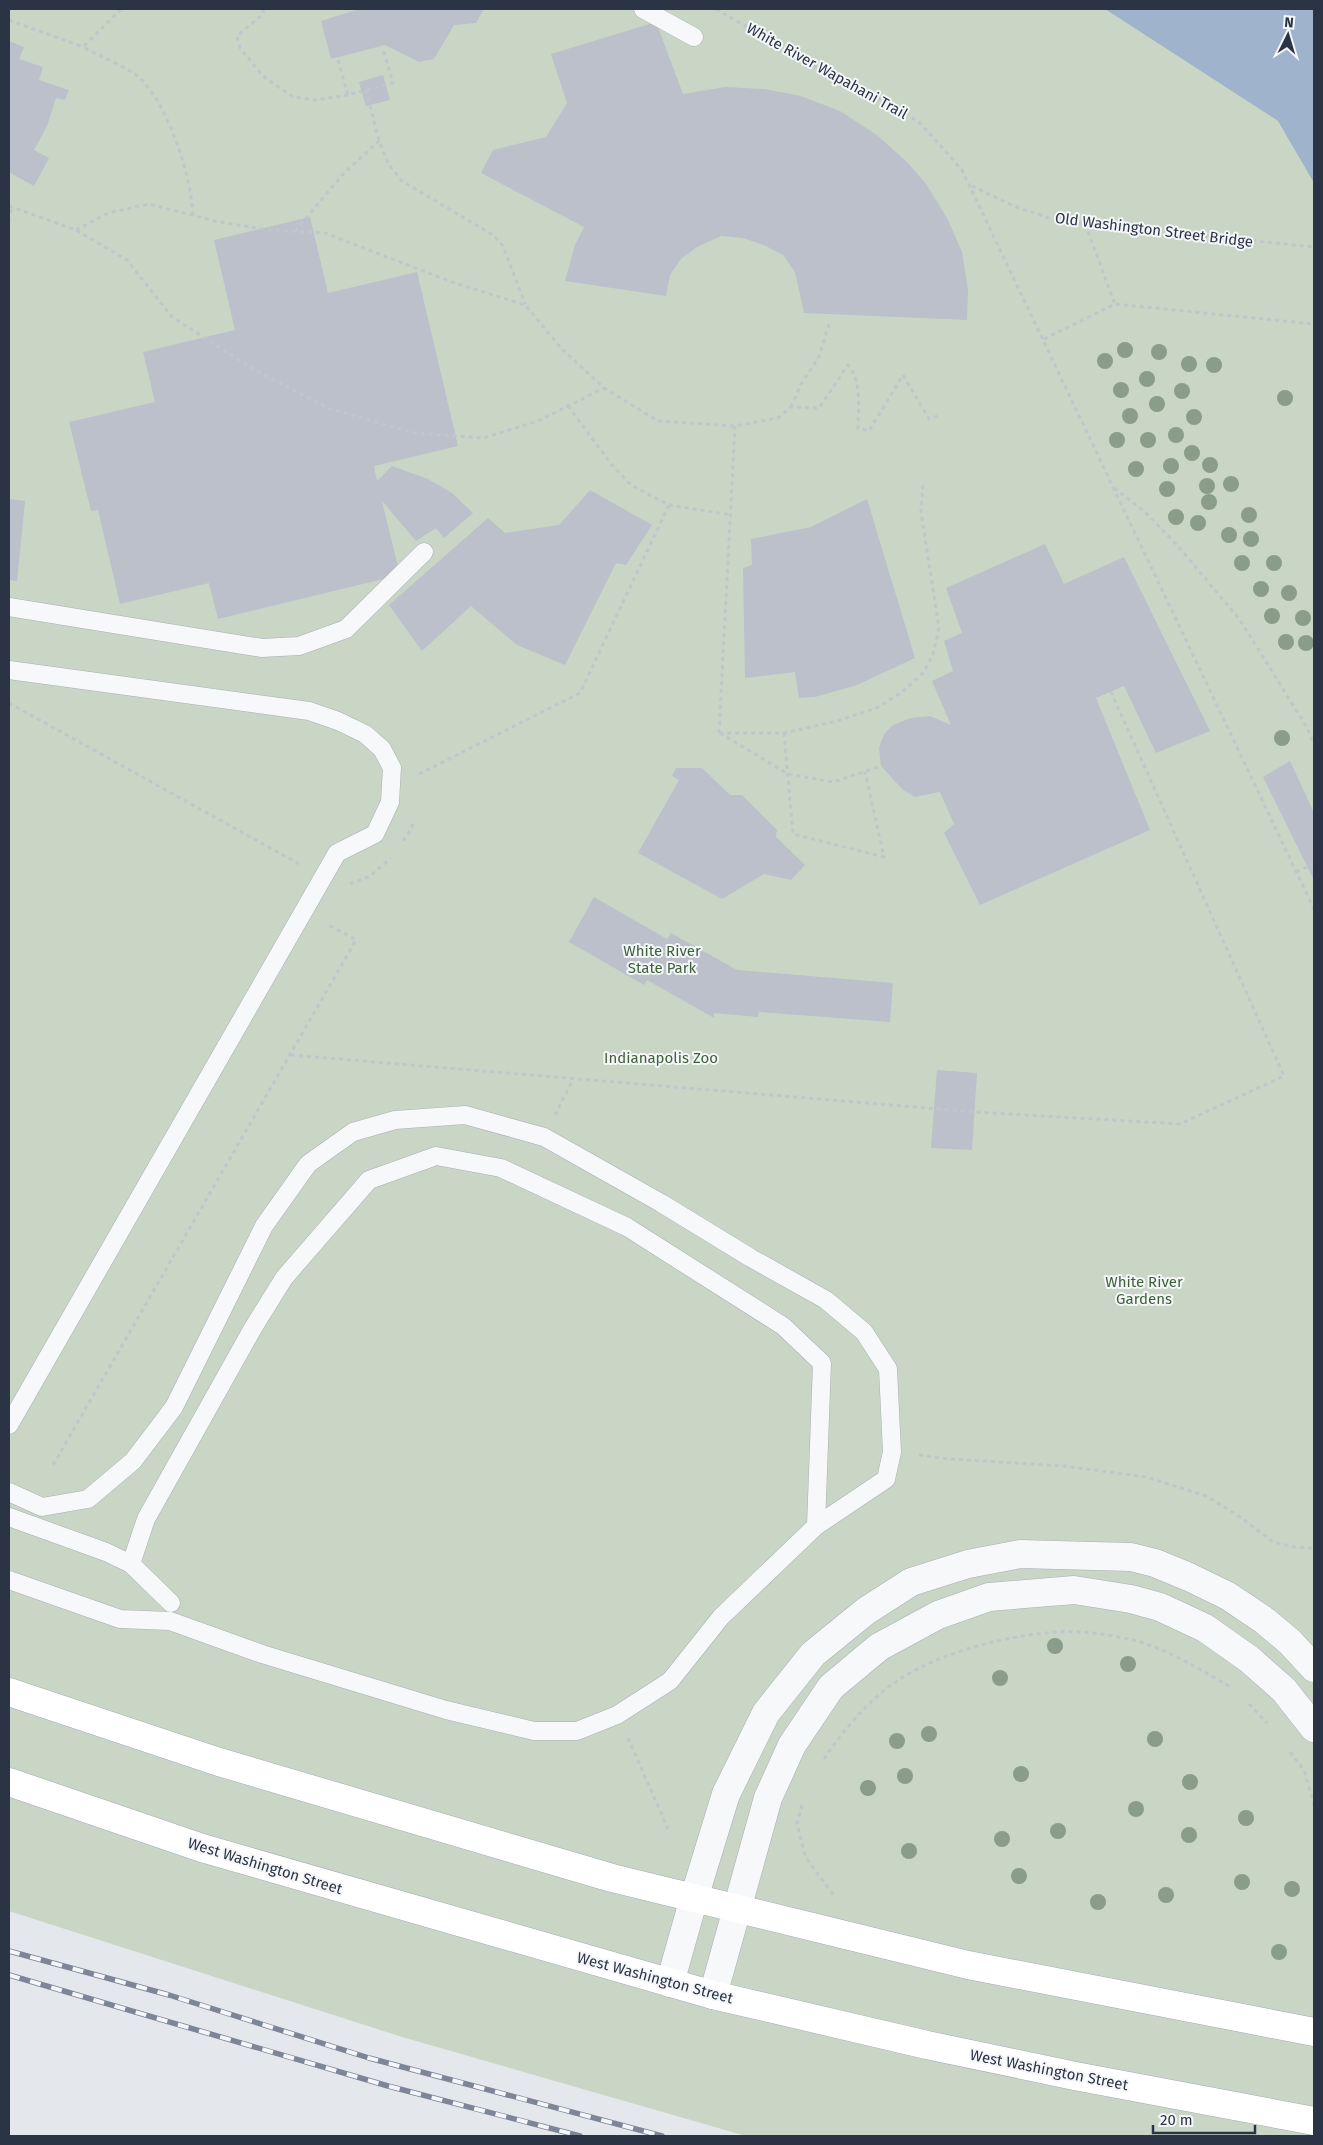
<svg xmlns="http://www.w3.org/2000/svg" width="1323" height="2145" font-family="'Fira Sans',sans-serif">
<rect width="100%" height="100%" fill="#e4e7ec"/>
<polygon fill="#c9d6c5" points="9,9 1314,9 1314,2136 746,2136 402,2037 9,1911"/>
<polygon fill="#9fb4cc" points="1105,9 1314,9 1314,183 1278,121"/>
<g fill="#bbc0ca">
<polygon points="359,9 484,9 476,23 454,25 434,59 419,62 385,45 331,59 321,21"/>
<polygon points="656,22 683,94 725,87 765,89 801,96 840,111 877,135 908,163 927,185 948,220 962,252 968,290 967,320 804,313 795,272 783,255 764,245 743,238 721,236 697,247 681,259 670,275 666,296 565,281 575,245 584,227 481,173 493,150 546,137 567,103 551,54"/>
<polygon points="9,41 24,47 19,59 43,67 39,80 69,90 65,100 56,98 47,126 34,150 49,158 34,186 9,172"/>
<polygon points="383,75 390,100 366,106 359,82"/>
<polygon points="310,217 328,293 417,272 458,446 374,466 377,481 392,466 428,479 452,493 473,513 444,538 436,528 416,541 382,501 400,575 218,619 209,583 120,604 98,510 91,511 69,422 155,402 143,352 235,330 214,240"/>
<polygon points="590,490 652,525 626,565 616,563 565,665 517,645 471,606 422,651 389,605 488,518 505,533 559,525"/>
<polygon points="9,499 25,501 17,581 9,580"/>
<polygon points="867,499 915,658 857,685 815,697 799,698 795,672 745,678 743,568 752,565 751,539 811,527"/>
<polygon points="1045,544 1064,584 1124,557 1210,731 1156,753 1124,686 1096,698 1150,830 980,905 944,833 954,824 940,792 915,797 903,790 881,766 879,748 884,734 893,725 911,718 930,716 951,725 932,681 953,671 944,641 962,633 946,588"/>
<polygon points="1290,761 1314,813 1314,880 1263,777"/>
<polygon points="676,768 702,768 730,795 742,795 777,830 776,837 805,865 791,880 764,874 722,899 638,853 679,780 672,776"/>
<polygon points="594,897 667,939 671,933 737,970 893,983 890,1022 759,1012 758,1017 714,1013 714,1018 647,980 644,985 569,942"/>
<polygon points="937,1070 977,1073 972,1150 931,1148"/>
</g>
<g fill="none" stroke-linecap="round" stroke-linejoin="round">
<defs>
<g id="service">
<polyline points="643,9 694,37"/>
<polyline points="9,607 262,648 299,646 346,629 424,552"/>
<polyline points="9,670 309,711 338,721 365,734 382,749 392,768 390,802 375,834 337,853 9,1425"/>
<polyline points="9,1492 42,1507 88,1499 133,1461 174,1407 264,1226 308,1164 353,1132 395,1120 465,1115 544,1137 661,1203 751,1258 826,1300 864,1332 888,1369 892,1452 886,1479 816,1526 721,1617 670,1681 617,1715 577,1731 534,1731 446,1710 262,1654 170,1621 120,1619 9,1580"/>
<polyline points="9,1517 106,1552 131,1564 171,1603"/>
<polyline points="131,1564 146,1519 253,1328 284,1278 369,1180 436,1156 501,1168 627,1227 783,1326 822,1363 816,1526"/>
</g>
<g id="tertiary">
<polyline points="670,1983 694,1898 726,1794 766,1713 813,1654 866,1611 911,1582 968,1564 1020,1554 1131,1557 1155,1563 1189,1577 1228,1596 1265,1621 1290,1642 1314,1668"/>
<polyline points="713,1995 768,1798 792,1745 831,1687 879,1647 938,1615 989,1597 1074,1590 1131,1599 1160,1607 1205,1628 1249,1659 1284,1690 1314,1728"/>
</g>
<g id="primary">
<polyline points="9,1692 219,1762 612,1878 968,1965 1314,2032"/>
<polyline points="9,1782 202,1848 713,1995 927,2045 1075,2076 1314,2121"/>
</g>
</defs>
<use href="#service" stroke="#a9aeb7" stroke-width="19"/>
<use href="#tertiary" stroke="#a9aeb7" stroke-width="29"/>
<use href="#primary" stroke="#a3abb8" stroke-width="29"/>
<g stroke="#c2c5cb" stroke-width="3" stroke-dasharray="4 4" stroke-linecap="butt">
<path d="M 121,9 L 83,47 C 97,55 129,68 140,78 C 169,107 191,175 193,215"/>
<polyline points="264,9 262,15 237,36 240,48 263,76 293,97 316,100 348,95"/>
<polyline points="716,9 830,75 897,107 921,124 962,170 1314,909"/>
<polyline points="9,20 83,47"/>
<polyline points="338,60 348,95 393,83 383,49"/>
<polyline points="366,90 379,141 389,165 402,181 493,235 503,246 525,304"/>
<polyline points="972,186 1014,206 1058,221 1314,247"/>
<polyline points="9,206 76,230 127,260 172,317 255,370 328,408 414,433 483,438 538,421 604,388"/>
<polyline points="9,221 12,207"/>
<polyline points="1085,224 1115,304"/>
<path d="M 76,230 L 108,213 L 149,204 L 215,221 L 269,230 L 325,233 L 452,282 L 525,305 L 562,349 L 604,388 L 658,421 L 735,426 L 778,418 L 791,407 L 819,408 L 848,365 C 862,381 858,408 858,428 L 869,431 L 903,375 L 929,419 L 941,415"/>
<polyline points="295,231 344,173 379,141"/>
<polyline points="1044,339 1115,304 1314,324"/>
<polyline points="568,406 611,464 631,485 669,505 732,515"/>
<polyline points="791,407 801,384 819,357 829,324"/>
<polyline points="1114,488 1144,511 1178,546 1240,620 1306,726 1314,744"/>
<polyline points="9,703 299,864"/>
<polyline points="719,733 784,733 837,721 877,708 902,692 924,672 933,654 939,628 921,512 923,484"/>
<polyline points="719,733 735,426"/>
<polyline points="720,733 788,774 833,782 881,766"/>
<polyline points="784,733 793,834 884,857 865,772"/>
<polyline points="419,774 580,693 669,505"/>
<polyline points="403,841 412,828 413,820"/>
<polyline points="1296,872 1314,864"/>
<polyline points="350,884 370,876 391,858"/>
<polyline points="291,1055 975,1112 1180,1124 1284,1076 1111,692"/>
<polyline points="555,1115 573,1079"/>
<polyline points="919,1455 949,1459 1064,1466 1146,1477 1206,1496 1239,1516 1273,1542 1294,1547 1314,1548"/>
<polyline points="53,1465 356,940 327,924"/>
<polyline points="1249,1704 1267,1723"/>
<polyline points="628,1738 668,1829"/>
<polyline points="1290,1752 1304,1770 1314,1805"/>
<path d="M 824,1759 C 840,1735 858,1713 880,1694 C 920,1658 994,1638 1046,1633 C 1075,1629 1108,1634 1137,1641 C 1169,1650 1203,1671 1232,1688"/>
<polyline points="802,1805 797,1824 806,1858 835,1897"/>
</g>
<use href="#service" stroke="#f7f8fa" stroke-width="18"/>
<use href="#tertiary" stroke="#f7f8fa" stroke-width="28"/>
<use href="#primary" stroke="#fff" stroke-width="28"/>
<defs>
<g id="rail">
<polyline points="9,1951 169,1995 369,2058 662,2136"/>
<polyline points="9,1975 388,2086 580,2136"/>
</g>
</defs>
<use href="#rail" stroke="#7d8696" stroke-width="5.5"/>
<use href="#rail" stroke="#f4f6f9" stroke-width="4" stroke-dasharray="11" stroke-linecap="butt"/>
</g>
<g fill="#899d89">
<circle cx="1125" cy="350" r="8"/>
<circle cx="1159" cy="352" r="8"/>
<circle cx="1105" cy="361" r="8"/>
<circle cx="1189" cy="364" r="8"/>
<circle cx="1214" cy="365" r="8"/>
<circle cx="1147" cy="379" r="8"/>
<circle cx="1121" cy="390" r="8"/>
<circle cx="1182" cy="391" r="8"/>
<circle cx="1285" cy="398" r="8"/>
<circle cx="1157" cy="404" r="8"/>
<circle cx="1130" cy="416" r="8"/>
<circle cx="1194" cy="417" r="8"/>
<circle cx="1176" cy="435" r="8"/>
<circle cx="1117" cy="440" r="8"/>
<circle cx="1148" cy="440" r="8"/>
<circle cx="1192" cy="453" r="8"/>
<circle cx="1210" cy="465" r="8"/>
<circle cx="1171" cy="466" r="8"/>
<circle cx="1136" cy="469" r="8"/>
<circle cx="1231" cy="484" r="8"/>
<circle cx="1207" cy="486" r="8"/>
<circle cx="1167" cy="489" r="8"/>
<circle cx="1209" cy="502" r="8"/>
<circle cx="1249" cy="515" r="8"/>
<circle cx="1176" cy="517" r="8"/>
<circle cx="1198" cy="523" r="8"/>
<circle cx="1229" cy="535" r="8"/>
<circle cx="1251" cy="539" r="8"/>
<circle cx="1242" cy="563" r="8"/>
<circle cx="1274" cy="563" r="8"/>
<circle cx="1261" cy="589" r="8"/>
<circle cx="1289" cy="593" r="8"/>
<circle cx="1272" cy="616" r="8"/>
<circle cx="1303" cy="618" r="8"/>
<circle cx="1286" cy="642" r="8"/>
<circle cx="1306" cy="643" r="8"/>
<circle cx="1282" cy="738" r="8"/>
<circle cx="1055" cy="1646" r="8"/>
<circle cx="1128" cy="1664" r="8"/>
<circle cx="1000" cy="1678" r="8"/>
<circle cx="929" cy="1734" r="8"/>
<circle cx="1155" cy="1739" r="8"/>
<circle cx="897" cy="1741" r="8"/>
<circle cx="1021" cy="1774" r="8"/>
<circle cx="905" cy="1776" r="8"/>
<circle cx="1190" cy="1782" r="8"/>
<circle cx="868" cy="1788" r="8"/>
<circle cx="1136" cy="1809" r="8"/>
<circle cx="1246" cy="1818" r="8"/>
<circle cx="1058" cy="1831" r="8"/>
<circle cx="1189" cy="1835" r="8"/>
<circle cx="1002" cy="1839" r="8"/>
<circle cx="909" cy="1851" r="8"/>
<circle cx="1019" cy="1876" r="8"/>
<circle cx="1242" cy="1882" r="8"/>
<circle cx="1292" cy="1889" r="8"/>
<circle cx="1166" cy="1895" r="8"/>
<circle cx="1098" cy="1902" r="8"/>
<circle cx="1279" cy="1952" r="8"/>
</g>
<g text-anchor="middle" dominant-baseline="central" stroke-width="4" stroke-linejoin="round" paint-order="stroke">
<g font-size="15" fill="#2b3445" stroke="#f4f6f9">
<text transform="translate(827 71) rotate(29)">White River Wapahani Trail</text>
<text transform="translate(1154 230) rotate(7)">Old Washington Street Bridge</text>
<text transform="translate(265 1866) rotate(17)">West Washington Street</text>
<text transform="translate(655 1978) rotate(15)">West Washington Street</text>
<text transform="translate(1049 2070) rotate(11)">West Washington Street</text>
</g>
<g font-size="15" fill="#3f6138" stroke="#f4f6f9">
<text x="662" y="951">White River<tspan x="662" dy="17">State Park</tspan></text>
<text x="661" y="1058">Indianapolis Zoo</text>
<text x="1144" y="1282">White River<tspan x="1144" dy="17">Gardens</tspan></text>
</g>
</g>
<rect width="1323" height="2145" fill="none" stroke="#2b3445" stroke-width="20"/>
<g transform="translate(1288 35) rotate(5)" stroke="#f4f6f9" stroke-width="4" paint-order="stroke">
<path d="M0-4L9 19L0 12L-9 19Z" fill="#2b3445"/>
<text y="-8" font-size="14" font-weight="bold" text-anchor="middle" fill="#2b3445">N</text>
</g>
<path d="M1153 2125v8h102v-8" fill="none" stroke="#2b3445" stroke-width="2.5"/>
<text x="1160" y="2125" font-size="15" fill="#2b3445" stroke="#f4f6f9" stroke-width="4" paint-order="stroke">20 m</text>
</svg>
